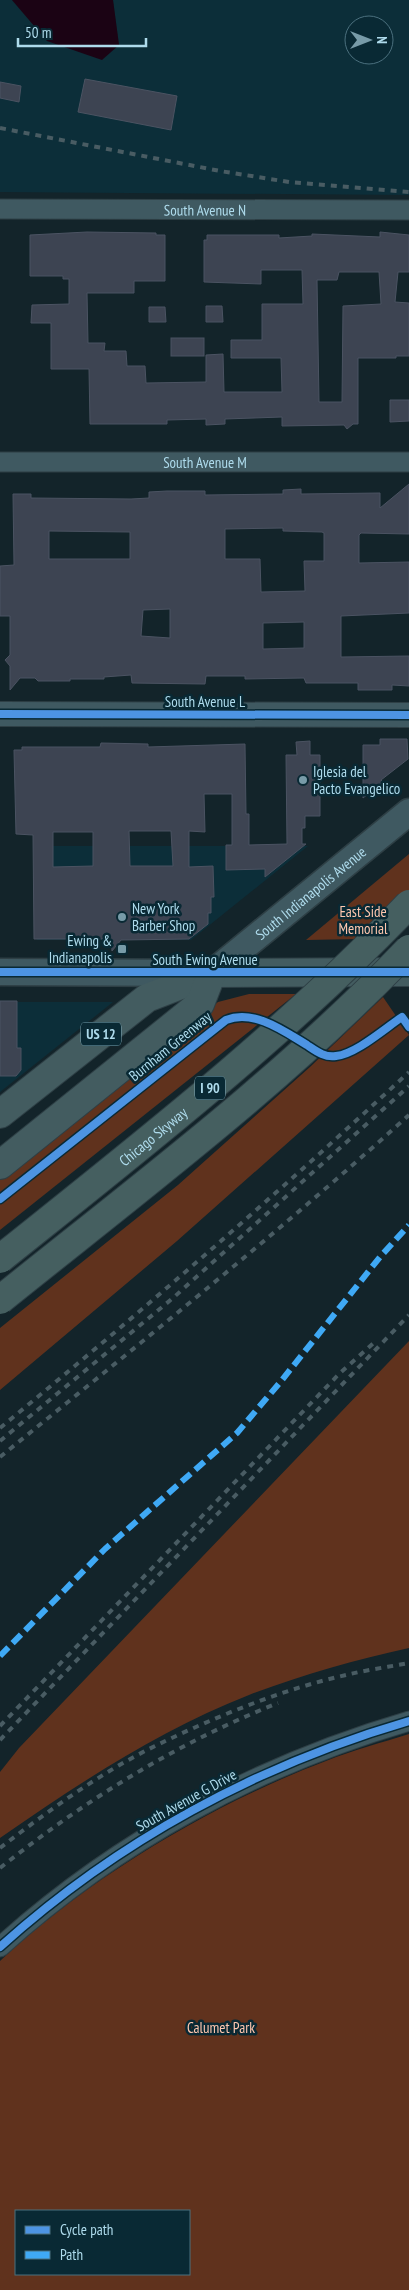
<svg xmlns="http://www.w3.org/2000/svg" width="409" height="2290" font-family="'PT Sans Narrow',sans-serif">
<rect width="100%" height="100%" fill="#13242a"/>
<g fill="#0c2e39" fill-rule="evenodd">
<path d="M 0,0 L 12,0 L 47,41 L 119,45 L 113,0 L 409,0 L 409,195 L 0,192 ZM 354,25 L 384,25 L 384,55 L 354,55 Z"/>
<polygon points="37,846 308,846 191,940 37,940"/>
<polygon points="0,1002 113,1002 0,1092"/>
</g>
<g fill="#60321d" fill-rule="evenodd">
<polygon points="409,854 409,896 359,939 306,940"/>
<polygon points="249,994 296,994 0,1230 0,1178 218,1002"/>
<polygon points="383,997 409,1035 177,1241 0,1390 0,1328 178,1185 310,1067"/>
<path d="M 409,1341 L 409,1648 C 355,1660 301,1675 249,1695 C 160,1730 79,1783 0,1838 L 0,1772 L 19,1748 Z"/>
<path d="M 409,1734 L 409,2290 L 0,2290 L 0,1961 C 88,1878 212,1804 326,1761 C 353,1750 381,1743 409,1734 ZM 16,2211 L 189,2211 L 189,2274 L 16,2274 Z"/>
</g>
<polygon fill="#1b0314" points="12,0 113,0 119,45 102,60 47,41"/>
<g fill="#3d4452" stroke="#4b5362" fill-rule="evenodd">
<polygon points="85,79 177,96 171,130 78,112"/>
<polygon points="0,82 21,86 19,102 0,98"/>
<path d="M 87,232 L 156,233 L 156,235 L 165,235 L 165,281 L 134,281 L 134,293 L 87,293 L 88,343 L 105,343 L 104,351 L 126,351 L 127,366 L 145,366 L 146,383 L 206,382 L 206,355 L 223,354 L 224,392 L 282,392 L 281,358 L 231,358 L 231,340 L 262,340 L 262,304 L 303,304 L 302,270 L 261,270 L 261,284 L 204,282 L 204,240 L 207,240 L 207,235 L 279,235 L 279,238 L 312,236 L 312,234 L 380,237 L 380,232 L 409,235 L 409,272 L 398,272 L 395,302 L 409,303 L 409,356 L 396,356 L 396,358 L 358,358 L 358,424 L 353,424 L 347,429 L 344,425 L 282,426 L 282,417 L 225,419 L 225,424 L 206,425 L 206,419 L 167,420 L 167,424 L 90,424 L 89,369 L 51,369 L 51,323 L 31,323 L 32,305 L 69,304 L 69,279 L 63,279 L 63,276 L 30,276 L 30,235 ZM 339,272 L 379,272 L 381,304 L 343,306 L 342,402 L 319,402 L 317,280 L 337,280 Z"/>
<polygon points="206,306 222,306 223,322 206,322"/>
<polygon points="149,307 165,307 166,322 149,322"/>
<rect x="171" y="338" width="33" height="18"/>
<polygon points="390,400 409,400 409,421 390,422"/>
<path d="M 409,484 L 409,534 L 361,533 L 359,535 L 359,563 L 409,562 L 409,613 L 341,616 L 341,657 L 409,656 L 409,686 L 392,685 L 392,690 L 358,690 L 358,683 L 306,683 L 304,678 L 245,679 L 245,676 L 206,676 L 205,684 L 132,683 L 131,675 L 104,677 L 104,679 L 70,679 L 70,681 L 38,681 L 35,678 L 20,678 L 10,690 L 10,666 L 5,660 L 10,655 L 10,616 L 0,616 L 0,566 L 14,565 L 13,494 L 31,494 L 31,498 L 131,499 L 149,498 L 149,492 L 167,491 L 205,491 L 205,495 L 283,494 L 283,490 L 301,489 L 301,494 L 380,493 L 380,508 ZM 283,528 L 283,531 L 322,532 L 324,533 L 324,561 L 304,561 L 305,591 L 261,592 L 260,559 L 225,559 L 225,529 ZM 49,531 L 130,532 L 130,559 L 49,559 ZM 170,609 L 170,638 L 141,636 L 143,610 ZM 304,622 L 304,648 L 263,649 L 263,623 Z"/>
<polygon points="380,739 407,739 408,759 381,780 383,782 363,798 363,745 380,745"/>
<path d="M 310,741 L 310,755 L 320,755 L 320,816 L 305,816 L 305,828 L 302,828 L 302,844 L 306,844 L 265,877 L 265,869 L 226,870 L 226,845 L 232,845 L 232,794 L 204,794 L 205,832 L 189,831 L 189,867 L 213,866 L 214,897 L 211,897 L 211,913 L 208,913 L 208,924 L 189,939 L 121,940 L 112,951 L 111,939 L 34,939 L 33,835 L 16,834 L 14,750 L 22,750 L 22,747 L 100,747 L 101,743 L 148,744 L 148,747 L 245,744 L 246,814 L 249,814 L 249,845 L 287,844 L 286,755 L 297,755 L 296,742 ZM 129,831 L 171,831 L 173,866 L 130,866 ZM 53,832 L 93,832 L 93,866 L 53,867 Z"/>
<polygon points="0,1001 17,1001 17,1048 21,1048 21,1070 16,1076 0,1076"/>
</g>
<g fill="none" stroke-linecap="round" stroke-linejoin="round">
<defs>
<g id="minor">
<path id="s1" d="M 0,209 L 409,210"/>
<path id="s2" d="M 0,462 L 409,462"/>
<path d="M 0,1947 C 117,1841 258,1765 409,1721"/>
</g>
<polyline id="tertiary" points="0,714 409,715"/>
<g id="secondary">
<path id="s3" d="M 0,972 L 212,973 L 409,812"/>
</g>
<g id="primary">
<polyline points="0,1114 147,998 212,973 409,972"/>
<polyline points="0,1165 200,1004 212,973"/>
</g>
</defs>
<use href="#minor" stroke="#2e3f45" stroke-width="21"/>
<use href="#tertiary" stroke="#2e3f45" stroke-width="26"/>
<use href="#secondary" stroke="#2e3f45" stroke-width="29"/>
<use href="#primary" stroke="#2e3f45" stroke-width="30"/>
<use href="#minor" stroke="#3f5961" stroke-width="19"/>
<use href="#tertiary" stroke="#3f5961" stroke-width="24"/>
<use href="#secondary" stroke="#3f5961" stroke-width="26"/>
<use href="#primary" stroke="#435c60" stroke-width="28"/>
<g stroke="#495c63" stroke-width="4" stroke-dasharray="6 6" stroke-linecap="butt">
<polyline points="0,128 220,171 289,182 409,192"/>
<path d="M 0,1428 C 140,1313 276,1195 409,1072"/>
<polyline points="0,1441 173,1298 409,1086"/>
<path d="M 0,1457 C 138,1345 277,1234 409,1115"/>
<polyline points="0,1726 339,1374 377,1340"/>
<polyline points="0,1740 409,1315"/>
<path d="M 0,1848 C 48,1811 100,1773 155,1746 C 215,1717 280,1690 346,1675 C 366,1670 388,1667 409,1663"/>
<path d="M 0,1868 C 87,1799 175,1744 278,1703"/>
</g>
<defs>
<g id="motorway-bridge">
<path id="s4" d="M 0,1259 C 141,1146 284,1035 409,904"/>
<path d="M 0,1300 C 139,1188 285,1079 409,949"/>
</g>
</defs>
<use href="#motorway-bridge" stroke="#2e3f45" stroke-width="30" stroke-linecap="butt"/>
<use href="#motorway-bridge" stroke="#455f60" stroke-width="28"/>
<polyline stroke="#3fa9f5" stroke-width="6" stroke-dasharray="12 6" stroke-linecap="butt" points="0,1656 105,1549 237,1433 282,1380 380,1257 409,1225"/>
<defs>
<g id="cycleway">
<polyline points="0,714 409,715"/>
<polyline points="0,972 409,972"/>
<path d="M 0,1199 L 226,1020 C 254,1009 284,1031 307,1045 C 316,1051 325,1058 336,1056 C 356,1054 384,1029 402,1017 L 409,1027"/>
<path d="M 0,1947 C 117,1841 258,1765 409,1721"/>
</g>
</defs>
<use href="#cycleway" stroke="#092934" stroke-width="11"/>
<use href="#cycleway" stroke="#4d94e3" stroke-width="8"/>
</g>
<g fill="#789ba8" stroke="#092934" stroke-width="2">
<circle cx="303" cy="780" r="5"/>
<circle cx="122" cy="917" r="5"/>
<rect x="117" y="944" width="10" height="10" rx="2.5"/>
</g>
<g text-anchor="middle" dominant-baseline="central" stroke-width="5" stroke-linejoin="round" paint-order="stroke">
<g fill="#092934" stroke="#7ca6b5" stroke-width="1">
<rect x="81" y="1022.5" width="40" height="23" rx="4"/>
<rect x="195" y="1076.5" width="30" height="23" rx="4"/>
</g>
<g font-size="14" font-weight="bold" fill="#aedbec">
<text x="101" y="1034">US 12</text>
<text x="210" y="1088">I 90</text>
</g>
<g font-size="15" fill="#aedbec" stroke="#092934">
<text stroke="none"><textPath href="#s1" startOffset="205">South Avenue N</textPath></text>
<text stroke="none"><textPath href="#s2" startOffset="205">South Avenue M</textPath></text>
<text x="205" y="701">South Avenue L</text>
<text stroke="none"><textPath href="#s3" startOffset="339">South Indianapolis Avenue</textPath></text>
<text x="205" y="959">South Ewing Avenue</text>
<text transform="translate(170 1046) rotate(-39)">Burnham Greenway</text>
<text stroke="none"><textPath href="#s4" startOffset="196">Chicago Skyway</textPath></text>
<text transform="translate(186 1800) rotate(-29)">South Avenue G Drive</text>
</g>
<g font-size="15" fill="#aedbec" stroke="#092934" text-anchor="start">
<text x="313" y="771">Iglesia del<tspan x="313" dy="17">Pacto Evangelico</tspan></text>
<text x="132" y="908">New York<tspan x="132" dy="17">Barber Shop</tspan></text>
<text x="112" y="940" text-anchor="end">Ewing &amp;<tspan x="112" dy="17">Indianapolis</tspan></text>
</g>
<g font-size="15" fill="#ffc7af" stroke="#092934">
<text x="363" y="911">East Side<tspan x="363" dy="17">Memorial</tspan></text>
<text x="221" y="2027">Calumet Park</text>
</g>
</g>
<rect x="15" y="2210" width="175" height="65" fill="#092934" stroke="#4b707e"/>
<rect x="25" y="2226" width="25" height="8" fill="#4d94e3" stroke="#4b707e"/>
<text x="60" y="2235" font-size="15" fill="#aedbec">Cycle path</text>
<rect x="25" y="2251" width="25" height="8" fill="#3fa9f5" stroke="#4b707e"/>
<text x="60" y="2260" font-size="15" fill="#aedbec">Path</text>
<g transform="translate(369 40) rotate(90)"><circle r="24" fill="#092934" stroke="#4b707e"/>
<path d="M0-4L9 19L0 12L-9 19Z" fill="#789ba8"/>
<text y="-8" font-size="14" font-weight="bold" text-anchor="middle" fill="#aedbec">N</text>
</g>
<path d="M18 38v8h128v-8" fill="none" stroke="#aedbec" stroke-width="2.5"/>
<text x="25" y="38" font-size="15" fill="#aedbec" stroke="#092934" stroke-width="4" paint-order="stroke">50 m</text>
</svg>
